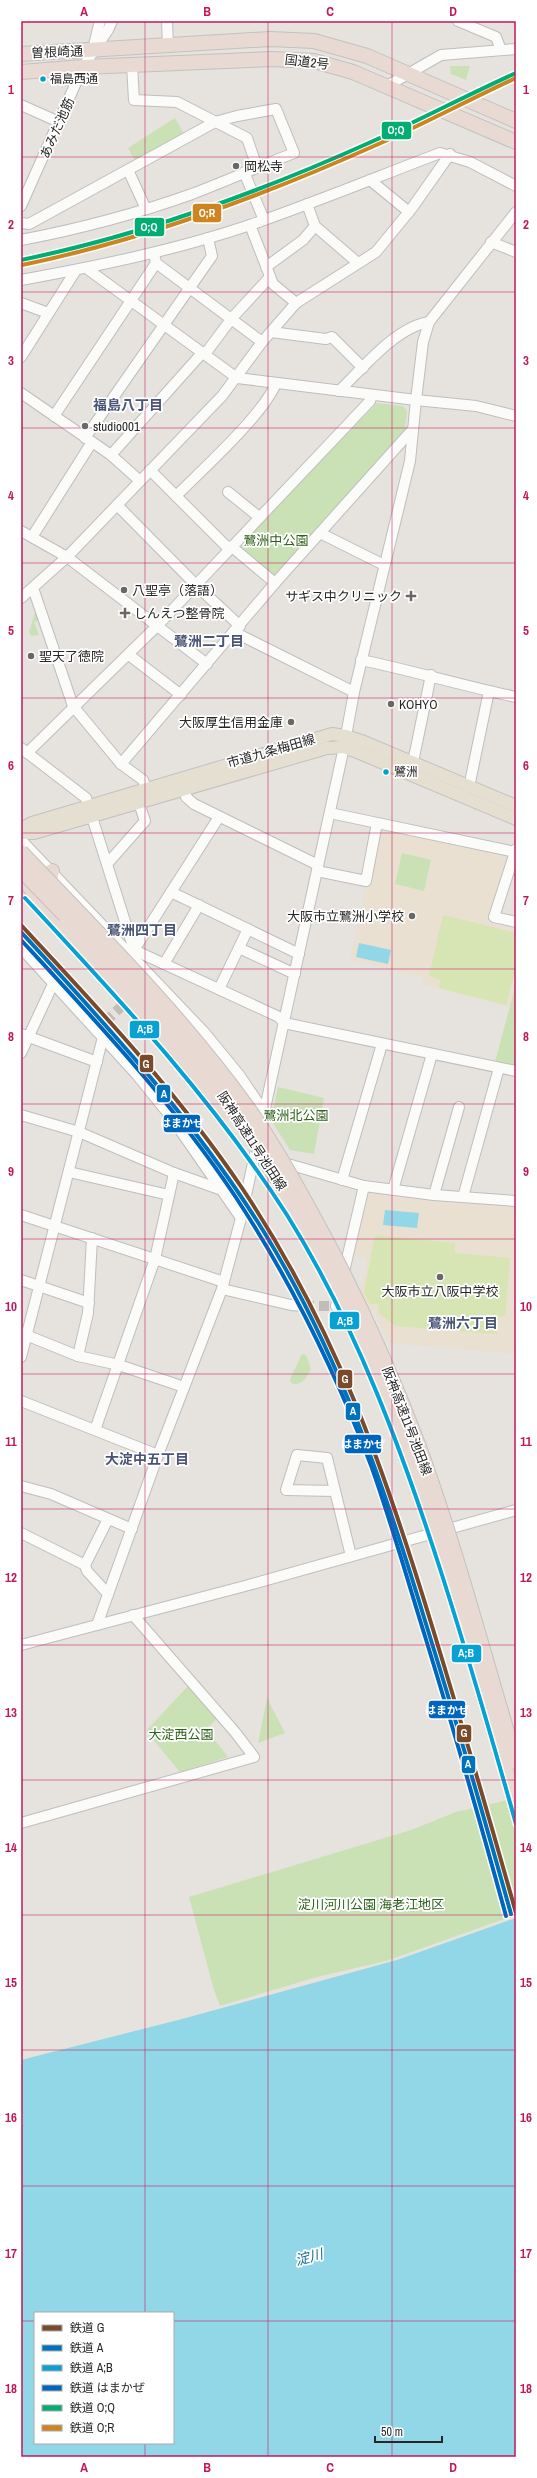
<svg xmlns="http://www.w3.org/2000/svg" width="537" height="2478" font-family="'Archivo Narrow','Noto Sans JP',sans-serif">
<rect width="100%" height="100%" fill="#e6e2dd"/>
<g fill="#e9e0d1">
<polygon points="383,828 505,855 509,860 489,923 516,929 516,983 510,1007 422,984 424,977 350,960 378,831"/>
<polygon points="368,1192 394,1197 516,1208 516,1354 389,1343 373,1310 369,1311 360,1294 367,1259 352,1255"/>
</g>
<g fill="#cae1b6">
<polygon points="450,66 470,66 466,80 451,74"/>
<polygon points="175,118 184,134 135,161 128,148"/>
<polygon points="377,403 403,406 407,411 405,430 277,575 272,576 239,549 239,543"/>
<polygon points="36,610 40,620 34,622 39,635 31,636 29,632"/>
<polygon points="402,853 431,860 424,891 395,884"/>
<polygon points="516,984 516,1066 495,1062"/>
<polygon points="278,1087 324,1098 314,1154 290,1150 271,1120"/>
<path d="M 302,1354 L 306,1355 L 311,1369 C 307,1377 303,1385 293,1384 L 290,1381 L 291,1377 Z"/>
<polygon points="188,1686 219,1717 206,1729 228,1757 180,1772 146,1731"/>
<polygon points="267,1698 285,1733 258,1743"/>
<polygon points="516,1798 516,1915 386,1961 317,1977 220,2006 214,1990 189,1897 411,1830 456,1812"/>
</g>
<g fill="#d6e5b3">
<polygon points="443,915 516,933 516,969 506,1005 439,988 440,980 429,976"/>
<polygon points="375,1235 455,1243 455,1253 510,1258 505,1316 499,1316 497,1334 395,1326 378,1312 379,1304 371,1304 364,1292"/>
</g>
<g fill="#91d7e7" fill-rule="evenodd">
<polygon points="359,943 391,950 388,964 356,957"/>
<polygon points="385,1210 419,1213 417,1228 383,1225"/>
<path d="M 516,1918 L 516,2457 L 21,2457 L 21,2060 L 182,2019 L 397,1960 ZM 35,2313 L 173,2313 L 173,2443 L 35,2443 Z"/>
</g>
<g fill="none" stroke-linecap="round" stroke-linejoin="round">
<g stroke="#c0bdb9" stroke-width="10" stroke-dasharray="10 5" stroke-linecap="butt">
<polyline points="105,1022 122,1006"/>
<polyline points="304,1306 336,1306"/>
</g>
<defs>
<g id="minor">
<polyline points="167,21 168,46"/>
<polyline points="458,21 496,37 501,50"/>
<polyline points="93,49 100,21"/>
<polyline points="132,65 134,100 177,102 247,138 257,167"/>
<polyline points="387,86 441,55 516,49"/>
<polyline points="21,105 59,122"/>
<polyline points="128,170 146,209"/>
<polyline points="244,172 264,220"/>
<polyline points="370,180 409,212"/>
<polyline points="307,204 315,226 358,263"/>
<polyline points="21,206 83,67 108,30 112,21"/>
<path d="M 21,223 L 29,224 L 215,122 L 237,116 L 276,109 L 294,153 C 260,166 226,181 192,194 C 136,214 79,229 21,240"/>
<polyline points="250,225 273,284 296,303"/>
<polyline points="491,242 516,252"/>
<polyline points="155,258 156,263 262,342"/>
<polyline points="266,267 303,240 315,226"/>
<polyline points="86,268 237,378 416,400 423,342 429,322 516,212"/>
<path d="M 21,280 C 98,266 176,250 250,225 C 314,203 377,177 440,153 L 470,162 L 516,186"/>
<polyline points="21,303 48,313"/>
<polyline points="271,332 326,339 332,337 363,368"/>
<polyline points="205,354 232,318 270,277"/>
<polyline points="21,357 76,270"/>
<path d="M 339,391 C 363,368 396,327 429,322"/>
<polyline points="21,393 111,455 140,481"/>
<polyline points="54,416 156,263"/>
<polyline points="85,438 212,256 208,238"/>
<polyline points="111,455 203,352"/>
<polyline points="150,470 226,546 232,547 275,583"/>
<polyline points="228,492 259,517"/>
<path d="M 176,496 C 202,470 264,414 276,383"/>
<polyline points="117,505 196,585 240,626"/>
<polyline points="21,531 67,557 207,664"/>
<polyline points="320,533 384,565"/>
<polyline points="32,537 92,442"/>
<polyline points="33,588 73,706 121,764 143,780 146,788"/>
<polyline points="21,598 67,557 222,396 262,342 296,303 376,252 412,208 450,154"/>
<polyline points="234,632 354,692"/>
<polyline points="129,655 181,695"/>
<path d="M 361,660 C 414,671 464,686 516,697"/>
<polyline points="21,748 86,798 134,950 279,1017 284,1023 516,1071"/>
<polyline points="27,753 157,626 370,401 372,395"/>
<polyline points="413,762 431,675"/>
<polyline points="121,764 275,583 413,429"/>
<polyline points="469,787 489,691"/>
<polyline points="186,788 186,797 194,804 318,865"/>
<polyline points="330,813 515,852"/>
<polyline points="21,840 204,1032 240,1076 265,1113"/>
<polyline points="516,849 494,917 516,922"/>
<polyline points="107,864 145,821 139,803"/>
<polyline points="317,871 366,881 377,823"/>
<polyline points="171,892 299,954"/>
<polyline points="21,948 137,1075 171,1117 241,1218"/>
<polyline points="239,948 295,974"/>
<polyline points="132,953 219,817"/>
<polyline points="164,964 199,905"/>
<polyline points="219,989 248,929"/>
<polyline points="96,1030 105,1022"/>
<polyline points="21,1034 97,1062"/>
<polyline points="21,1053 53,984"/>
<polyline points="21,1115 79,1132 174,1173 222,1190"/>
<polyline points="281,1162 364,1186 434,1195 516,1201"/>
<polyline points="69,1172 169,1195"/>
<polyline points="342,1180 382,1044"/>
<polyline points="393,1190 432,1054"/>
<polyline points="434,1195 459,1107"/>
<polyline points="463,1197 499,1068"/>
<polyline points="21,1215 224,1282"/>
<polyline points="21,1280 89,1303"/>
<polyline points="222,1289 291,1305 304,1306"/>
<polyline points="336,1306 364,1186"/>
<polyline points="21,1333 78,1356 119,1365 184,1387"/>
<polyline points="78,1356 88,1313 92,1238"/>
<polyline points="21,1357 103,1037"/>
<polyline points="21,1401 158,1455"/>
<polyline points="95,1430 155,1259 174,1173"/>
<polyline points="21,1486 51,1494 132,1529"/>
<polyline points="335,1491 286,1490 297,1455 327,1458 351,1556"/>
<polyline points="21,1533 85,1565"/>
<polyline points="108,1594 87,1571 85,1565 108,1519"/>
<polyline points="97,1625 158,1455 222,1289 241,1218 344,747 354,692 410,461 416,400 476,406 516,416"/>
<polyline points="21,1645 245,1586 516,1510"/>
<polyline points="21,1823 254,1757 235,1732 133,1615"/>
</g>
<g id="major">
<polyline points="21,829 32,823 332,734 346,736 364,742 516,806"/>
<polyline points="21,833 34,833 327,748 344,747 362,754 516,819"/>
</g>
<g id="highway">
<polyline points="21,54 270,39 314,41 367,56 516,121"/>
<polyline points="21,72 83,67 271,59 314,61 353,72 516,142"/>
<polyline points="26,883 62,927"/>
<polyline points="47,892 52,871"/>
</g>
</defs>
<use href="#minor" stroke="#bfbebf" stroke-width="12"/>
<use href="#major" stroke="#c3c1c0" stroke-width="14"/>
<use href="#highway" stroke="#c3c1c0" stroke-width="16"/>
<use href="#minor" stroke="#fbfbfa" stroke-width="10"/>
<use href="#major" stroke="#e5dfd2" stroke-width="12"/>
<use href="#highway" stroke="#e8dad2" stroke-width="14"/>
<defs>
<g id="highway-bridge">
<path d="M 21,852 C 103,938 187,1021 255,1118 C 276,1149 294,1181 312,1214 C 353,1288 388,1365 418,1444 C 456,1548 484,1656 516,1762"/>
<path d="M 21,870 C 95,947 174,1023 235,1112 C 256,1142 273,1173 291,1204 C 327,1266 361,1331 388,1398 C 439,1530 475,1668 516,1804"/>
<polyline points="62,927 157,1031 225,1113"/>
</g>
</defs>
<use href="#highway-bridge" stroke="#c3c1c0" stroke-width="16" stroke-linecap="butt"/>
<use href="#highway-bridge" stroke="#e8dad2" stroke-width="14"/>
<defs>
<path id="rail-1" d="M 21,925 C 99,1009 178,1093 242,1188 C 335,1327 384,1468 432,1626 C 461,1721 489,1817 516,1913"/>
<path id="rail-2" d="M 21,932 C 108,1027 196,1122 264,1232 C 339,1354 385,1488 426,1624 C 456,1720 484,1817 511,1914"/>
<path id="rail-3" d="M 25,898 C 118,998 213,1099 287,1215 C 357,1327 403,1453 443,1578 C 469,1660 493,1742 516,1824"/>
<path id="rail-4" d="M 21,940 C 96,1021 173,1103 235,1196 C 291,1281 336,1373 372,1468 C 391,1522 407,1578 424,1633 C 453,1727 480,1821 506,1916"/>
<path id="rail-5" d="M 21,260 C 143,235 258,193 371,142 C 420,120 467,95 516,73"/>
<path id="rail-6" d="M 22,265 C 144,240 260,197 374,146 C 422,125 468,100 516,78"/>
</defs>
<use href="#rail-1" stroke="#fff" stroke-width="7"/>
<use href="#rail-2" stroke="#fff" stroke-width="7"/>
<use href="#rail-3" stroke="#fff" stroke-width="7"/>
<use href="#rail-4" stroke="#fff" stroke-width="7"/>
<use href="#rail-5" stroke="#fff" stroke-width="7"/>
<use href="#rail-6" stroke="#fff" stroke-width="7"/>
<use href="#rail-1" stroke="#7a4b2a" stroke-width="4"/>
<use href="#rail-2" stroke="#0072bc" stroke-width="4"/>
<use href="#rail-3" stroke="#08a1d4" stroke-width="4"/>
<use href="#rail-4" stroke="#0065bd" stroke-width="4"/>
<use href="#rail-5" stroke="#02ad73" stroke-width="4"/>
<use href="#rail-6" stroke="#cd8521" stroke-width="4"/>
</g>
<path fill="none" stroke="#c2185b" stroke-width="1" stroke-opacity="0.55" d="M 145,21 L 145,2313M 268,21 L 268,2457M 392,21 L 392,2457M 21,157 L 516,157M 21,292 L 516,292M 21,428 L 516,428M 21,563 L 516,563M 21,698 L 516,698M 21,833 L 516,833M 21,969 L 516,969M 21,1104 L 516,1104M 21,1239 L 516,1239M 21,1374 L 516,1374M 21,1509 L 516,1509M 21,1645 L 516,1645M 21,1780 L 516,1780M 21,1915 L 516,1915M 21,2050 L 516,2050M 21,2186 L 516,2186M 21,2321 L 35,2321M 173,2321 L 516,2321M 145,2443 L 145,2457"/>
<g fill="#02a2c6" stroke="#fff" stroke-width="1.5">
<circle cx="43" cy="79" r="3.5"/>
<circle cx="386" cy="772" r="3.5"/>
</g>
<g fill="#6a6867" stroke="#fff" stroke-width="1.5">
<circle cx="236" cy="166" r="4"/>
<circle cx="85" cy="426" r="4"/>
<circle cx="124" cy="590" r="4"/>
<path d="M409 590h4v4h4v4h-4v4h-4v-4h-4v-4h4z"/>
<path d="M123 607h4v4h4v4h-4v4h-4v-4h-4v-4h4z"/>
<circle cx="31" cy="656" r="4"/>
<circle cx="391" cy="704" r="4"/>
<circle cx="291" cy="722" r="4"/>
<circle cx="412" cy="916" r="4"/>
<circle cx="440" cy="1277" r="4"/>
</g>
<g text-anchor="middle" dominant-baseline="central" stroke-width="3.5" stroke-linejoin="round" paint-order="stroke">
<g font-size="12" fill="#272727" stroke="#fff" text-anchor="start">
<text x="50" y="79">福島西通</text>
<text x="394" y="772">鷺洲</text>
</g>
<g font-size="13" fill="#272727" stroke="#fff">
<text transform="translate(57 52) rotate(-2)">曽根崎通</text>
<text transform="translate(307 62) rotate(7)">国道2号</text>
<text transform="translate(57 128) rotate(-66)">あみだ池筋</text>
<text transform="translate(271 751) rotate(-16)">市道九条梅田線</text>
<text transform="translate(252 1141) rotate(57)">阪神高速11号池田線</text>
<text transform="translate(407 1421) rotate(69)">阪神高速11号池田線</text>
</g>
<g font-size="13" fill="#272727" stroke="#fff" text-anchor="start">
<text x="244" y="166">岡松寺</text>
<text x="93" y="426">studio001</text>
<text x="132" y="590">八聖亭（落語）</text>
<text x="402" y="596" text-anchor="end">サギス中クリニック</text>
<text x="134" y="613">しんえつ整骨院</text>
<text x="39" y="656">聖天了徳院</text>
<text x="399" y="704">KOHYO</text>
<text x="283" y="722" text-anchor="end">大阪厚生信用金庫</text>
<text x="404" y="916" text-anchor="end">大阪市立鷺洲小学校</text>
<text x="440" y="1291" text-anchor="middle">大阪市立八阪中学校</text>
</g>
<g font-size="13" fill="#2e621a" stroke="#fff">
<text x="276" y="540">鷺洲中公園</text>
<text x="296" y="1115">鷺洲北公園</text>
<text x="181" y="1734">大淀西公園</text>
<text x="371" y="1904">淀川河川公園 海老江地区</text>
</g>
<g font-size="14" font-weight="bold" fill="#495477" stroke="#fff">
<text x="128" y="405">福島八丁目</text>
<text x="209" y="641">鷺洲二丁目</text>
<text x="142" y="930">鷺洲四丁目</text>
<text x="463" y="1323">鷺洲六丁目</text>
<text x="147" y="1459">大淀中五丁目</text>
</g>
<g font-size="14" font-style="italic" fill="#106f93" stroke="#fff">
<text transform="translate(309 2257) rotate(-15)">淀川</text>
</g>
</g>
<g stroke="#fff" stroke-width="1.5">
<rect x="381" y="121" width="31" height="19" rx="4" fill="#02ad73"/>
<rect x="192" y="203" width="30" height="20" rx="4" fill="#cd8521"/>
<rect x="134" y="217" width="31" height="20" rx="4" fill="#02ad73"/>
<rect x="129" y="1020" width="31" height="19" rx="4" fill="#08a1d4"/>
<rect x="139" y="1054" width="15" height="19" rx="4" fill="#7a4b2a"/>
<rect x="156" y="1084" width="15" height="19" rx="4" fill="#0072bc"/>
<rect x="163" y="1114" width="38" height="19" rx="4" fill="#0065bd"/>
<rect x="329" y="1311" width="31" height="19" rx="4" fill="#08a1d4"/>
<rect x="337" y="1369" width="16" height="20" rx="4" fill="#7a4b2a"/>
<rect x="345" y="1402" width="16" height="19" rx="4" fill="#0072bc"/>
<rect x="344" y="1434" width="38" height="20" rx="4" fill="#0065bd"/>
<rect x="451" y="1644" width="31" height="19" rx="4" fill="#08a1d4"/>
<rect x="428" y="1700" width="38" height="19" rx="4" fill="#0065bd"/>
<rect x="456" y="1724" width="16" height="19" rx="4" fill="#7a4b2a"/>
<rect x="461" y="1755" width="15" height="19" rx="4" fill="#0072bc"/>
</g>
<g font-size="11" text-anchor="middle" font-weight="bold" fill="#fff">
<text x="396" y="134">O;Q</text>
<text x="207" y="217">O;R</text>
<text x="149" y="231">O;Q</text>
<text x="145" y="1033">A;B</text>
<text x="146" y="1068">G</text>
<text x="164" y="1098">A</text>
<text x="182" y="1127">はまかぜ</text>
<text x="345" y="1325">A;B</text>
<text x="345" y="1383">G</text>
<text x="353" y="1415">A</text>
<text x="363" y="1448">はまかぜ</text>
<text x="466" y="1657">A;B</text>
<text x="447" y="1714">はまかぜ</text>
<text x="464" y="1737">G</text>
<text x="468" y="1768">A</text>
</g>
<rect width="537" height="2478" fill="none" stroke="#ffffff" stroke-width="44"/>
<rect x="34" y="2312" width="140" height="132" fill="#ffffff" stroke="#a9a9a9"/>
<rect x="42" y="2325" width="20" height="6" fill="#7a4b2a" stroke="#a9a9a9"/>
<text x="70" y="2332" font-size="12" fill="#272727">鉄道 G</text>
<rect x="42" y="2345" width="20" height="6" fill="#0072bc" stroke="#a9a9a9"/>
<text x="70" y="2352" font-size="12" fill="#272727">鉄道 A</text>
<rect x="42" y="2365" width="20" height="6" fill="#08a1d4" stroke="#a9a9a9"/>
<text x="70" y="2372" font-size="12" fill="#272727">鉄道 A;B</text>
<rect x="42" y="2385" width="20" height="6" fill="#0065bd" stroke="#a9a9a9"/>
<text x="70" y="2392" font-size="12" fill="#272727">鉄道 はまかぜ</text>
<rect x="42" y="2405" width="20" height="6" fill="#02ad73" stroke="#a9a9a9"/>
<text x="70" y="2412" font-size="12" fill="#272727">鉄道 O;Q</text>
<rect x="42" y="2425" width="20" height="6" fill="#cd8521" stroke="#a9a9a9"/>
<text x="70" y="2432" font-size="12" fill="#272727">鉄道 O;R</text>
<path d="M375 2436v6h67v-6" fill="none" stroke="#272727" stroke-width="2"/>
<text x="381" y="2436" font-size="12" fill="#272727" stroke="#ffffff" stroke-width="3" paint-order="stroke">50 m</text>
<rect x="22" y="22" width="493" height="2434" fill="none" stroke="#c2185b" stroke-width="1.5"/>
<g font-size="13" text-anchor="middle" font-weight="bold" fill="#c2185b">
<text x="84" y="16">A</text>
<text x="207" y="16">B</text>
<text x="330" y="16">C</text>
<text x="453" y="16">D</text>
<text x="11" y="94">1</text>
<text x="526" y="94">1</text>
<text x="11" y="229">2</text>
<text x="526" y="229">2</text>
<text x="11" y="365">3</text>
<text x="526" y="365">3</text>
<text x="11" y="500">4</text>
<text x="526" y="500">4</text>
<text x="11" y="635">5</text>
<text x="526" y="635">5</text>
<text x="11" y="770">6</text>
<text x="526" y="770">6</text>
<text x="11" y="905">7</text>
<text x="526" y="905">7</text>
<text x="11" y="1041">8</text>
<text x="526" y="1041">8</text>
<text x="11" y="1176">9</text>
<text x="526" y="1176">9</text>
<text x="11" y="1311">10</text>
<text x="526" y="1311">10</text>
<text x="11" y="1446">11</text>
<text x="526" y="1446">11</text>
<text x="11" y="1582">12</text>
<text x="526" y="1582">12</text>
<text x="11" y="1717">13</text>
<text x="526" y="1717">13</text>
<text x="11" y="1852">14</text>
<text x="526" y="1852">14</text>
<text x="11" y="1987">15</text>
<text x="526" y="1987">15</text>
<text x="11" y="2122">16</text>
<text x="526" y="2122">16</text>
<text x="11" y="2258">17</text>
<text x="526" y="2258">17</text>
<text x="11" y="2393">18</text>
<text x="526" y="2393">18</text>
<text x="84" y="2472">A</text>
<text x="207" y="2472">B</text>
<text x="330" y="2472">C</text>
<text x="453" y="2472">D</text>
</g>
</svg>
